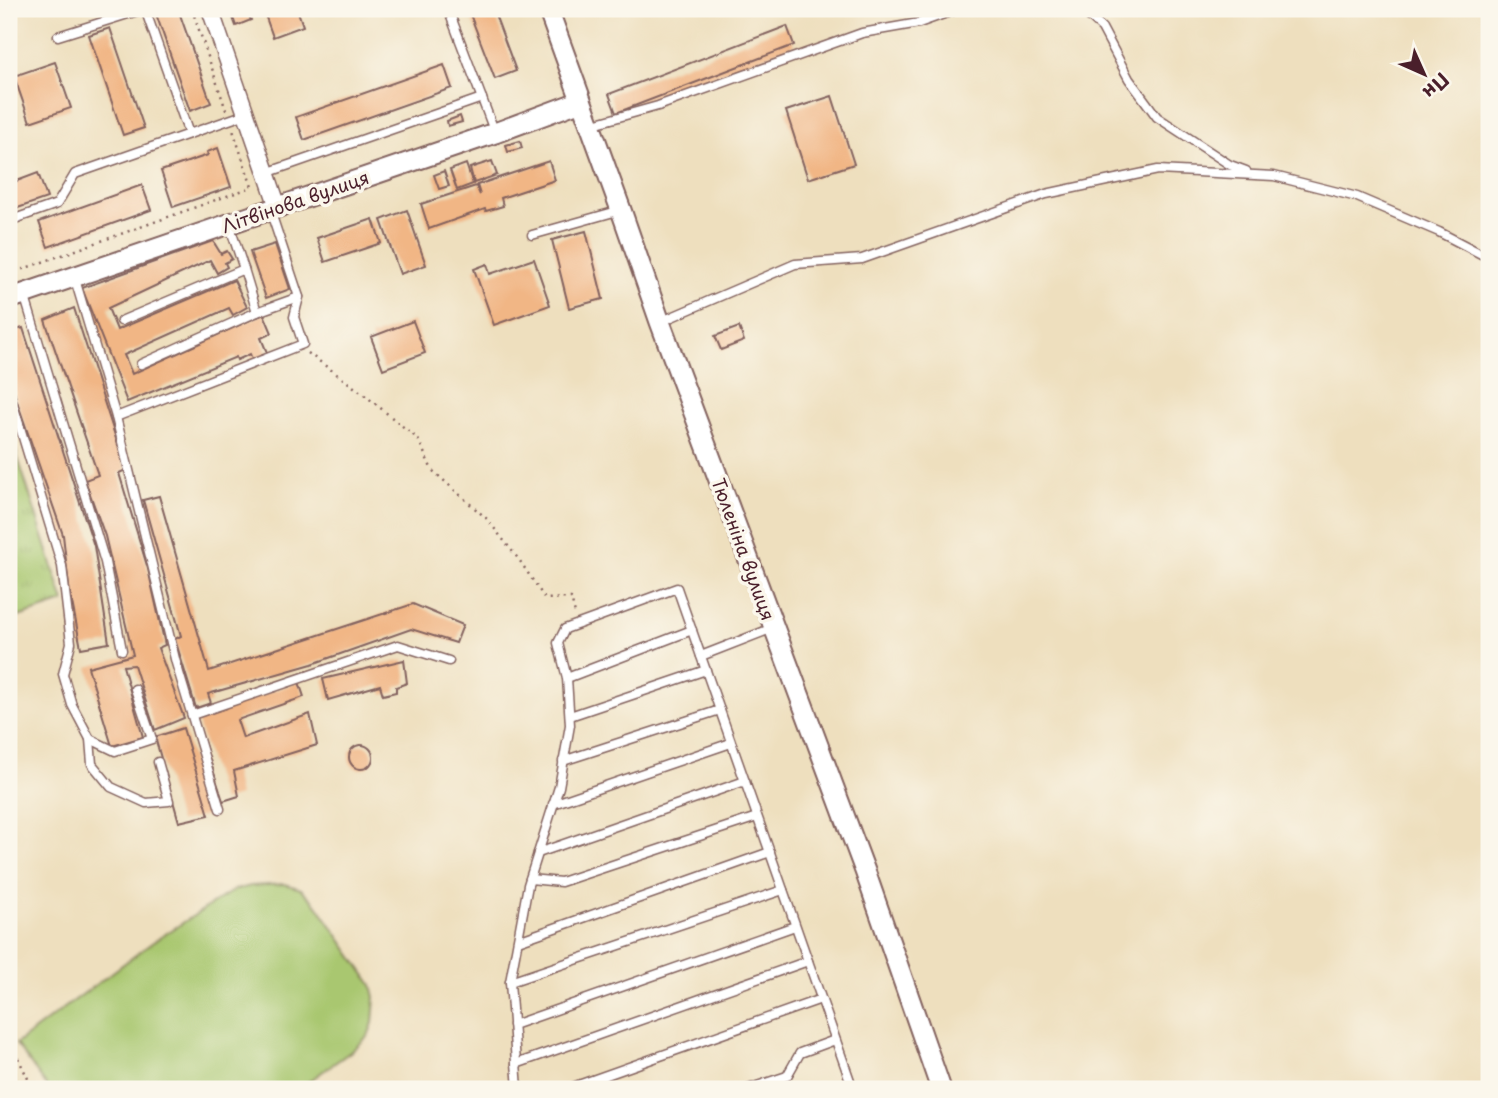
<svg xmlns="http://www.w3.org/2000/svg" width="1498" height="1098" font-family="'Playpen Sans',sans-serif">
<defs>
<pattern id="park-tufts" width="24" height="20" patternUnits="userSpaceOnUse" patternTransform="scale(1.75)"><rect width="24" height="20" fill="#a9c76f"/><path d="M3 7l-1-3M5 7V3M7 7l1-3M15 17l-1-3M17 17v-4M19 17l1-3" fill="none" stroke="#93aa60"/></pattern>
</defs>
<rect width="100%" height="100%" fill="#fbf7ec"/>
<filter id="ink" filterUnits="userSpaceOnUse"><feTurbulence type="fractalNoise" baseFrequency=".0143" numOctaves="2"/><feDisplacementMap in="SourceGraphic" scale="14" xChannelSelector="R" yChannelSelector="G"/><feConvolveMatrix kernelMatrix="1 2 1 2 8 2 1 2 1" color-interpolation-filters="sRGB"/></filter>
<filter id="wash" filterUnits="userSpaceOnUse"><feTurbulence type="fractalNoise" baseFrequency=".00686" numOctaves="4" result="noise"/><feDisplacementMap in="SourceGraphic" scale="28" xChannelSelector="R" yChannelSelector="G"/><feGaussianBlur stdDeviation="1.57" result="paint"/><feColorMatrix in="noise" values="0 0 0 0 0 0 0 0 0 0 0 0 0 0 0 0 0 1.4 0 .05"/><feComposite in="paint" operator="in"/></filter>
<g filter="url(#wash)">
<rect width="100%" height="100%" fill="#eedfbe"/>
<polygon fill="#a9c76f" stroke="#7a734d" stroke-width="2" points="285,884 301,889 317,905 372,985 375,997 373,1023 368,1036 353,1050 298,1089 49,1089 16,1044 153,942 234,890 251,886"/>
<polygon fill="url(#park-tufts)" stroke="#7a734d" stroke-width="2" points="9,430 64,602 9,620"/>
<g id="blocks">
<g fill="#f1b685">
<polygon points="162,9 178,9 211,103 190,111 155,11"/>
<polygon points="246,9 251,20 236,26 232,15"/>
<polygon points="263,9 297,9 303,26 273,37"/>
<polygon points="468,9 493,9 516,71 495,79"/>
<polygon points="787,26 794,45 616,113 609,94"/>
<polygon points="110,28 144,128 123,135 89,35"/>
<polygon points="55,62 71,108 30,122 14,76"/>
<polygon points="444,65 452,88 304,140 296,117"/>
<polygon points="832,96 854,164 808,179 786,111"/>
<polygon points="460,116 462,122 448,126 447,121"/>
<polygon points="520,141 522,148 508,152 506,145"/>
<polygon points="218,148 231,187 173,207 161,171 208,155 207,152"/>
<polygon points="492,161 497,175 474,183 470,168"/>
<polygon points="549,161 555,180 501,198 503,206 486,211 485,209 429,229 421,204 476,186 480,195 477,185"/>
<polygon points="466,164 473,184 457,190 450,170"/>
<polygon points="444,171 449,186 439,189 434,175"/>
<polygon points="38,173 47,198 9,211 9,184"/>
<polygon points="142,185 151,210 48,247 39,222"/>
<polygon points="407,210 426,265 400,274 381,220"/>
<polygon points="373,219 381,243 325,262 317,238"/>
<polygon points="586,231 603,299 569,308 552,240"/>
<polygon points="213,241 221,254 227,251 232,259 225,263 227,267 217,273 210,260 108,308 117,330 234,280 247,307 233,315 229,308 124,355 132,374 264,314 272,333 261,338 268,355 253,361 250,354 237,360 236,357 127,402 82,288"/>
<polygon points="275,244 290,289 266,298 250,252"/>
<polygon points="534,259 550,305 494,325 474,269 487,264 490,274"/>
<polygon points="74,308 126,470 119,473 148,569 165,645 158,648 184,718 155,730 134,665 123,666 143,737 112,746 88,667 133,655 105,536 85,480 98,475 45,320"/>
<polygon points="413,321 425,353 383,369 371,337"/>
<polygon points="739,327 744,341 721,350 715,336"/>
<polygon points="23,328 94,546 109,643 81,648 69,587 63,535 9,378 9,332"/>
<polygon points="159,496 209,671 413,604 463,625 456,643 411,629 312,664 208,694 211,703 196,708 175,639 181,636 143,500"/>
<polygon points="404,660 407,683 396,687 396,692 383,695 380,685 328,700 323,679"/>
<polygon points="299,682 304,697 237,720 243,738 310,714 317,745 234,771 239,796 223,801 196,717"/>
<polygon points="183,728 209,815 179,822 155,737"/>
<circle cx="361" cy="757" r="12"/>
</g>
</g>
</g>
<g filter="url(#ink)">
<use href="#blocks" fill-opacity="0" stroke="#83625e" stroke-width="2"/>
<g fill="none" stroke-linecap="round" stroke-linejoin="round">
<defs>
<g id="service">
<polyline points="145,9 189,134"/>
<polyline points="448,9 495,133"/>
<polyline points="1081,9 1102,28 1129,79 1157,117 1230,165 1246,171"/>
<polyline points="58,36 144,9"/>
<polyline points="590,125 658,106 862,33 919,23 958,9"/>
<polyline points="266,173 482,98"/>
<polyline points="9,221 57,204 75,174 246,114"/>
<polyline points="532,235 621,210"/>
<polyline points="74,276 116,417 176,663 220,809"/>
<polyline points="24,294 105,562 122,650"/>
<polyline points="257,312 299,297"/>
<polyline points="121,321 244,269 229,224"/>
<polyline points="660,322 795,264 862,259 1046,194 1158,170 1274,176 1357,197 1439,232 1489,258"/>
<polyline points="141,364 257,312 244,269"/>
<polyline points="9,391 62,566 71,643 63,674 72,705 90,739 115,751 152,739 135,689"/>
<polyline points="116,417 303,344 294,317 299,297 270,210"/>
<polyline points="701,656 773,628"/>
<polyline points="567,678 692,630"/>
<polyline points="192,715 398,645 449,661"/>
<polyline points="570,716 706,670"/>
<polyline points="90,739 92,764 111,787 146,803 169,801 158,762"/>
<polyline points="563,761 720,710"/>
<polyline points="553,804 731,743"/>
<polyline points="538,853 745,781"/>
<polyline points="530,879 561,882 757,817"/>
<polyline points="518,941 770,852"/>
<polyline points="510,982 783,890"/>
<polyline points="513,1025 795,926"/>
<polyline points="516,1064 808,961"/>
<polyline points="518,1089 510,982 528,885 559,787 570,725 567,678 558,643 565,629 677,588 853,1089"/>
<polyline points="567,1089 821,999"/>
<polyline points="748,1089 787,1076 800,1053 835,1040"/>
</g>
<polyline id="minor" points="210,9 278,207"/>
<g id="tertiary">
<polyline points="548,9 621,210 660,322 865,871 941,1089"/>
<polyline points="9,299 495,133 581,101"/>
</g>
</defs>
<use href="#service" stroke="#83625e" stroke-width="11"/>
<use href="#minor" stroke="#83625e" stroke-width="19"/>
<use href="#tertiary" stroke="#83625e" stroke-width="23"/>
<g stroke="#83625e" stroke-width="2.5" stroke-dasharray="2 5" stroke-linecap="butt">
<polyline points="192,9 226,110"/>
<polyline points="9,274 252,187 233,130"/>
<polyline points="308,353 361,392 418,439 432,470 487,519 520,561 545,599 571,598 575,614"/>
<polyline points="9,1039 33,1089"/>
</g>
<use href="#service" stroke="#fff" stroke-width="8"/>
<use href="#minor" stroke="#fff" stroke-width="16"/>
<use href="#tertiary" stroke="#fff" stroke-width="19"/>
</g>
</g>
<g text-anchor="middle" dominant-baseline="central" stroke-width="7" stroke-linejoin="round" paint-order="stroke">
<g font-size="18" fill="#4a1f2b" stroke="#fbf7ec">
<text transform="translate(295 201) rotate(-19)">Літвінова вулиця</text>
<text transform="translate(744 549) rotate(70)">Тюленіна вулиця</text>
</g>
</g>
<rect width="1498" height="1098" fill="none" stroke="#fbf7ec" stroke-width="35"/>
<g transform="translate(1424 74) rotate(135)" stroke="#fbf7ec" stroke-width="5" paint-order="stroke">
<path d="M0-5L12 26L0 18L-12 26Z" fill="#4a1f2b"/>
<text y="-10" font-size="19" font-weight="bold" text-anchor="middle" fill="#4a1f2b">Пн</text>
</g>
</svg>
